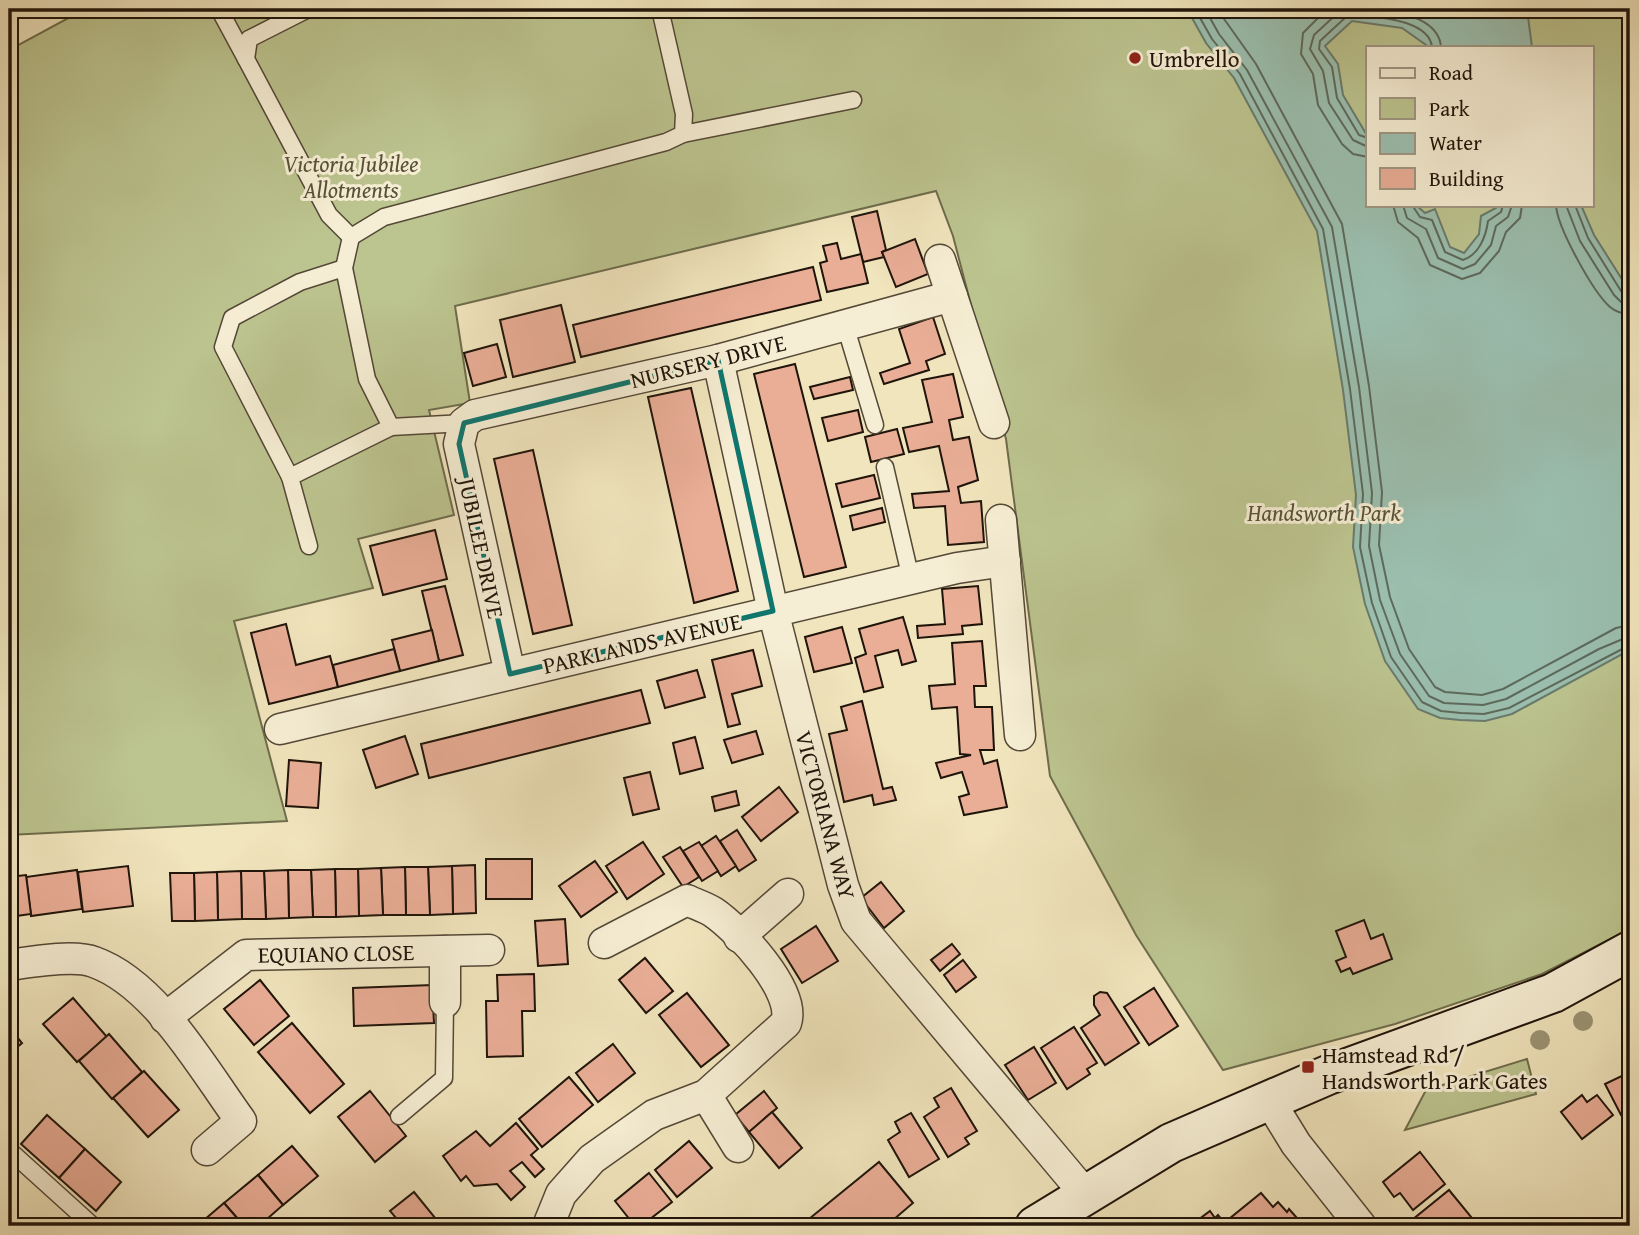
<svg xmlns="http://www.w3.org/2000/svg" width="1639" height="1235" font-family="'Gentium Book Plus',serif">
<rect width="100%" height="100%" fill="#f1e5bd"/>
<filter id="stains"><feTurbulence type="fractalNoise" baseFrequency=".00286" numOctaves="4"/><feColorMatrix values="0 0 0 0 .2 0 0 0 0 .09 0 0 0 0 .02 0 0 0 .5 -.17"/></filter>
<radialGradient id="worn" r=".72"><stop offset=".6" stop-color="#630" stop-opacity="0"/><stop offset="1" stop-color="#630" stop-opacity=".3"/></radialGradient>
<g fill="#bcc48f" stroke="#6e6c4c" stroke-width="2" fill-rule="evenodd">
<path d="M 85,9 L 1630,9 L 1630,929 L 1542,974 L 1395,1024 L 1223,1070 L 1136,935 L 1050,776 L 1006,439 L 953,236 L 936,191 L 455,306 L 470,403 L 429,410 L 454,515 L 358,539 L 373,588 L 234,621 L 287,821 L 9,835 L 9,50 ZM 1368,47 L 1592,47 L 1592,205 L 1368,205 Z"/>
<polygon points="1527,1059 1536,1094 1405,1130 1426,1090"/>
</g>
<polygon fill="#9bbfaf" stroke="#697b6d" stroke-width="2" points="1187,9 1527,9 1532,47 1429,47 1402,28 1352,21 1325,46 1338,64 1343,95 1368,137 1368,205 1416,205 1425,213 1435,209 1450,247 1464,253 1479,234 1481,216 1501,205 1581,205 1594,235 1630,292 1630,650 1512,714 1485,721 1460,720 1440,718 1418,709 1385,661 1365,604 1353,547 1356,495 1343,390 1317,231 1234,78 1206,43"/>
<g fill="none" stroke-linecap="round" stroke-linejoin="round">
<g stroke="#5d6a5c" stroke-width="2">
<polyline points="1195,9 1212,39 1240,74 1323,229 1350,389 1363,494 1360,547 1372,603 1391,657 1422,702 1441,711 1461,713 1484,714 1509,708 1630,645"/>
<polyline points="1205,9 1219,34 1247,70 1332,227 1359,387 1372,493 1369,546 1380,600 1400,654 1429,696 1444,703 1483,705 1506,699 1599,649 1630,636"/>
<polyline points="1217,9 1256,64 1342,224 1369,386 1382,492 1379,545 1390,597 1409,649 1435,687 1445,692 1482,695 1503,689 1616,628 1630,625"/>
<polyline points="1327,9 1303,33 1301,54 1313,74 1318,105 1342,144 1353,154 1368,157"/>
<polyline points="1342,9 1314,35 1310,49 1323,71 1329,103 1353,140 1368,147"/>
<path d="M 1380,9 C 1402,12 1439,20 1441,47"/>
<path d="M 1368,138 L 1359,135 L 1337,98 L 1332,67 L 1319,49 L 1320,41 L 1347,16 L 1354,14 C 1375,17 1429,19 1432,47"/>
<polyline points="1393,205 1398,222 1418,238 1430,265 1462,279 1480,273 1499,251 1506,232 1520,218 1522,205"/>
<polyline points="1403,205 1407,218 1426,229 1438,258 1463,269 1475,264 1491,245 1496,226 1508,217 1512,205"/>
<path d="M 1412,205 L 1420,217 L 1432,220 L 1445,252 L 1463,260 C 1479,255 1486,236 1488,221 L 1501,212 L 1503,205"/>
<path d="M 1556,205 C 1557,227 1593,292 1610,307 C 1616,312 1623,314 1630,314"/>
<polyline points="1566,205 1580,241 1614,295 1621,302 1630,304"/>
<polyline points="1575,205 1588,238 1621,291 1630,295"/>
</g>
</g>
<g fill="#eaae97" stroke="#1f140a" stroke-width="2">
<polygon points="877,211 886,250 882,252 884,257 863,262 852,217"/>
<polygon points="915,239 928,274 896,287 882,252"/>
<polygon points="837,243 841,259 861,254 868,283 827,292 820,263 827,261 823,246"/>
<polygon points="813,267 821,300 581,357 573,325"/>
<polygon points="561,305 575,362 513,377 500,320"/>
<polygon points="933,317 945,354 926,361 929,370 884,384 880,373 910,363 899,329"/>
<polygon points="497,344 506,377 473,386 464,353"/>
<polygon points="795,364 846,567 804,577 754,374"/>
<polygon points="953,374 963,417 949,420 953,440 969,437 978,480 958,487 961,503 981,501 984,542 948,545 945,506 914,508 912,494 949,491 939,446 909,452 903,428 932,422 922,380"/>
<polygon points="850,377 853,390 814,399 810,387"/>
<polygon points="691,388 738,591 694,603 648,397"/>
<polygon points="858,410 863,432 828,441 822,418"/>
<polygon points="897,429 904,454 871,462 865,437"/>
<polygon points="533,450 572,625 533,634 494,459"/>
<polygon points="874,475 880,498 842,507 836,484"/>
<polygon points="882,508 885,522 853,530 850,516"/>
<polygon points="435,530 447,579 383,595 370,546"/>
<polygon points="445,586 463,655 439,661 422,591"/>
<polygon points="978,586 982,624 962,626 963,634 918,638 917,626 945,624 942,589"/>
<polygon points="903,617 916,661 902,665 898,650 875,656 883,687 864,692 855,658 866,654 859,629"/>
<polygon points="286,624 296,665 330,656 338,687 269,704 251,633"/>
<polygon points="842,627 852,663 814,672 805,637"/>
<polygon points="432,630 439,661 400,671 392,640"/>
<polygon points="982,641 986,686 974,686 975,707 992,707 994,750 980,750 984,764 997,760 1007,807 964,815 959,797 969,794 962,772 941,778 936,763 971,755 960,754 957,707 932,709 929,686 955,684 952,643"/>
<polygon points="394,649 400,671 338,687 333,665"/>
<polygon points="753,650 762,686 732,694 740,724 728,727 712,660"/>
<polygon points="697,670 705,697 665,708 657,681"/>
<polygon points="641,690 650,723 429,778 421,744"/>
<polygon points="862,701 883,789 892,787 896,800 874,805 872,795 844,802 829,734 847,730 841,707"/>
<polygon points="756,731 763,754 732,763 724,740"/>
<polygon points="405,736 418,774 376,788 363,750"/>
<polygon points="695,737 703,768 680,774 673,743"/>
<polygon points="289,760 321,763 318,808 286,806"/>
<polygon points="650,772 659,809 633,815 624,778"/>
<polygon points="779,787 798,812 761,841 742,817"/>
<polygon points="736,791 739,805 715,811 712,797"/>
<polygon points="737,830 756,860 739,871 720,841"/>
<polygon points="716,836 736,866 721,876 701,846"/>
<polygon points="643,842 664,874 627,899 606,866"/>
<polygon points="699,842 718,871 702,881 683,851"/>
<polygon points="680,847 699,877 683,887 663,857"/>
<rect x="486" y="859" width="46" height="40"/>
<polygon points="595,861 617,892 581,917 559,886"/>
<polygon points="475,865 476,913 453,914 452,866"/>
<polygon points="128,866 133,906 83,912 78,872"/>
<polygon points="452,866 453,914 430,915 428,867"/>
<polygon points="405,867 428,867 430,915 406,915"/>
<polygon points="405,867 406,915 383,915 381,868"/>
<polygon points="381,868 383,915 359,916 358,869"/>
<polygon points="335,869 358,869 359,916 336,917"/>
<polygon points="335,869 336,917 313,917 311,870"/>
<polygon points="77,870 82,909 31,916 26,877"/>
<polygon points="288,870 311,870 313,917 289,918"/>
<polygon points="288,870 289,918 266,919 264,871"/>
<polygon points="241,871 264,871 266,919 242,919"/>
<polygon points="241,871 242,919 218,920 217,872"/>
<polygon points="217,872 218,920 195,921 194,873"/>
<polygon points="170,873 194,873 195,921 172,921"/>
<polygon points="26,875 31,914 9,917 9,877"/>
<polygon points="881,882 904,911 884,928 861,898"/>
<polygon points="565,919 568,964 538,966 535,921"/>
<polygon points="1364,920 1371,939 1383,934 1392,959 1353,974 1350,968 1341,972 1336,961 1346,957 1336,931"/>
<polygon points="816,926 838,961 802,983 781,949"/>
<polygon points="952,944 960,954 940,971 931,960"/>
<polygon points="645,958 673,991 646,1013 619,980"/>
<polygon points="963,960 976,977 956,992 944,975"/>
<polygon points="534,974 535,1011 522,1011 523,1056 487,1057 486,1001 498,1001 497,975"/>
<polygon points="260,980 289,1016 254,1045 224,1009"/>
<polygon points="432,985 434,1023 354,1026 353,988"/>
<polygon points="1154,988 1178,1026 1149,1045 1124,1007"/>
<polygon points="1100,992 1107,993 1139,1043 1105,1065 1081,1028 1100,1015 1094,1005 1094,996"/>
<polygon points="687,993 729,1045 701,1067 659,1015"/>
<polygon points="73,998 107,1037 77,1062 43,1024"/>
<polygon points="292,1023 344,1084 310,1113 258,1052"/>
<polygon points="9,1027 22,1043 9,1054"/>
<polygon points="1074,1027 1097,1063 1087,1069 1090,1074 1067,1089 1041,1048"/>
<polygon points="109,1034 142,1072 112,1099 79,1061"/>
<polygon points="613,1044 635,1073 598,1102 576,1073"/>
<polygon points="1034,1047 1056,1083 1028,1100 1005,1065"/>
<polygon points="144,1071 179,1110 148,1137 113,1098"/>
<polygon points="1630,1072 1630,1111 1621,1115 1605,1084"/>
<polygon points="569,1077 593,1105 542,1147 519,1119"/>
<polygon points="951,1088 977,1131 965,1138 969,1144 948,1157 924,1117 939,1107 934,1098"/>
<polygon points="370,1091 406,1136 375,1162 338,1117"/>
<polygon points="764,1091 777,1108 749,1132 735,1115"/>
<polygon points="1582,1095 1587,1102 1597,1095 1613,1115 1582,1139 1561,1112"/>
<polygon points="772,1112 802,1148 779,1168 749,1132"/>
<polygon points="911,1113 939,1159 909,1177 888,1140 900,1132 895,1122"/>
<polygon points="47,1115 85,1149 59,1178 21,1144"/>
<polygon points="516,1123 538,1149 531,1155 544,1169 535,1177 522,1162 510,1171 525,1187 511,1200 497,1184 474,1186 466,1176 461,1181 443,1156 476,1131 490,1146"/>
<polygon points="689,1141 712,1168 677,1197 655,1170"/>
<polygon points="292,1146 318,1176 283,1205 258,1175"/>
<polygon points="85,1149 121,1182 96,1211 59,1178"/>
<polygon points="1420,1152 1445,1184 1413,1210 1400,1193 1394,1197 1383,1182"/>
<polygon points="879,1162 913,1203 886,1226 807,1226 804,1223"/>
<polygon points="649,1173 672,1202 641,1226 635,1226 615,1201"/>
<polygon points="258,1175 283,1205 259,1226 244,1226 224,1203"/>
<polygon points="1449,1190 1472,1218 1462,1226 1417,1226 1412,1220"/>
<polygon points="414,1192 436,1219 429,1224 431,1226 388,1226 397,1219 390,1211"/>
<polygon points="1261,1193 1273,1207 1278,1202 1287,1212 1289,1209 1304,1226 1235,1226 1229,1219"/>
<polygon points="224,1203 244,1226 197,1226"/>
<polygon points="1210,1211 1215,1218 1218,1215 1227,1226 1190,1226"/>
</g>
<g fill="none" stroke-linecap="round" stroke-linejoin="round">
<defs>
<g id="lane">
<polyline points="219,9 246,59"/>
<polyline points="308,9 249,39 246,59 329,215 351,237"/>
<polyline points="683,134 853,100"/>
<polyline points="845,325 875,425"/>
<polyline points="464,423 391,427 367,379 344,268 351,237 384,217 666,142 683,134 684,114 660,9"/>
<polyline points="885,467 911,579"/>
<polyline points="290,477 223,347 232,318 300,282 344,268"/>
<polyline points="309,546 290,477 391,427"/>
<polyline points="399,1116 444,1078 445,1002"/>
<polyline points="9,1150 93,1226"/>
</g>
<g id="street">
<polyline points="940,260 994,423"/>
<polyline points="718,360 773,611 843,885 856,921 1086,1195"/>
<polyline points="1001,520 1020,735"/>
<polyline points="510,674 459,444 464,423 475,415 718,360 952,296"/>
<polyline points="280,729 957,568 1005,561"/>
<polyline points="739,937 788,894"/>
<path d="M 9,965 C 30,962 74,954 94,962 C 156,984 203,1069 241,1121 L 207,1150"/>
<polyline points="445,1002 445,951"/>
<polyline points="165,1018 246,955 489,950"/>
<polyline points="706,1095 738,1147"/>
<polyline points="1269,1100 1296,1144 1361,1226"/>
<path d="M 548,1226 L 561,1194 L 592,1159 L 654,1115 L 706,1095 L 786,1023 C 797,991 738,929 713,912 C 705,907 695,904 687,900 L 604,943"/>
</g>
<polyline id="secondary" points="1035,1226 1171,1143 1328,1075 1553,993 1630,951"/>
</defs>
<use href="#lane" stroke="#544837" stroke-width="19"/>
<use href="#street" stroke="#544837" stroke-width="33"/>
<use href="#secondary" stroke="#1f140a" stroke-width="42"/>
<use href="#lane" stroke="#f6eed4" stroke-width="16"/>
<use href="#street" stroke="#f6eed4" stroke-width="30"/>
<use href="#secondary" stroke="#f6eed4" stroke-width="38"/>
</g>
<g fill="#9c9474">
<circle cx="1583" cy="1021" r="10"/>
<circle cx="1540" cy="1040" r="10"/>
</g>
<path fill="none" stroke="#0f766e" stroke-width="5" stroke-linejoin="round" d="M 718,360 L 773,611 L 510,674 L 459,444 L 464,423 Z"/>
<g fill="#8f2418" stroke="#f6eed4" stroke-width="2.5">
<circle cx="1135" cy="58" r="7"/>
<rect x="1301" y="1060" width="14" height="14" rx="3.5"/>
</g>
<g text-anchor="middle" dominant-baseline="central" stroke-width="6" stroke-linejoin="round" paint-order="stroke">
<g font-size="23" fill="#1f140a" stroke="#f6eed4" text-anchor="start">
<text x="1149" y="58">Umbrello</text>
<text x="1322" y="1054">Hamstead Rd /<tspan x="1322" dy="26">Handsworth Park Gates</tspan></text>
</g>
<g font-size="23" font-style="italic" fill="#565239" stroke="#f6eed4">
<text x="351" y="163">Victoria Jubilee<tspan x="351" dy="26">Allotments</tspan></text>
<text x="1324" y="512">Handsworth Park</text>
</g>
<g font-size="23" fill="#1f140a" stroke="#f6eed4">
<text transform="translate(708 361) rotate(-14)">NURSERY DRIVE</text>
<text transform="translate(482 548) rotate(78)">JUBILEE DRIVE</text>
<text transform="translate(642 643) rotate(-13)">PARKLANDS AVENUE</text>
<text transform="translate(826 815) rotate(75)">VICTORIANA WAY</text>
<text transform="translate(336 953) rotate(-1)">EQUIANO CLOSE</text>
</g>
</g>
<rect width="1639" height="1235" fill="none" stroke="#f1e5bd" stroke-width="35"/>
<rect x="10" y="10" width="1618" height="1214" fill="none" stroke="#1f140a" stroke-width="3.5"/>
<rect x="18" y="18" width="1604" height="1200" fill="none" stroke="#1f140a" stroke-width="2"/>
<rect x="1366" y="46" width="228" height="161" fill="#f6eed4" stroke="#a09783" stroke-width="2"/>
<rect x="1380" y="68" width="35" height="10" fill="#f6eed4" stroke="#a09783" stroke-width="2"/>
<text x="1429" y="80" font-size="21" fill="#1f140a">Road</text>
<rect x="1380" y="98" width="35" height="21" fill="#bcc48f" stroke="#a09783" stroke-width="2"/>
<text x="1429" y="116" font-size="21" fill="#1f140a">Park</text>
<rect x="1380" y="133" width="35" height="21" fill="#9bbfaf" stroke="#a09783" stroke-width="2"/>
<text x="1429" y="150" font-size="21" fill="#1f140a">Water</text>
<rect x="1380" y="168" width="35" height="21" fill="#eaae97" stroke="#a09783" stroke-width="2"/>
<text x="1429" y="186" font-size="21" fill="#1f140a">Building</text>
<rect width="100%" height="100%" filter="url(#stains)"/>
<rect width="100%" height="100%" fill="url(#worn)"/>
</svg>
